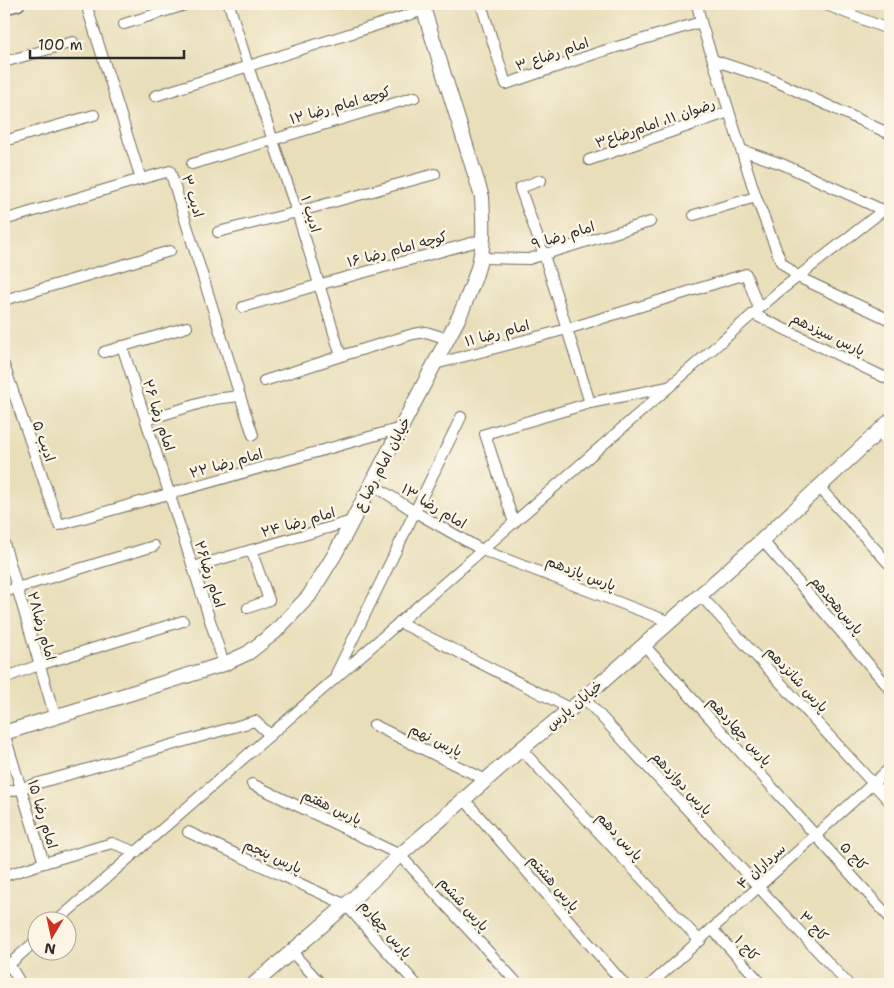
<svg xmlns="http://www.w3.org/2000/svg" width="894" height="988" font-family="'Shantell Sans','Playpen Sans Arabic',sans-serif">
<rect width="100%" height="100%" fill="#fcf5e5"/>
<filter id="ink" filterUnits="userSpaceOnUse"><feTurbulence type="fractalNoise" baseFrequency=".02" numOctaves="2"/><feDisplacementMap in="SourceGraphic" scale="10" xChannelSelector="R" yChannelSelector="G"/><feConvolveMatrix kernelMatrix="1 2 1 2 8 2 1 2 1" color-interpolation-filters="sRGB"/></filter>
<filter id="wash" filterUnits="userSpaceOnUse"><feTurbulence type="fractalNoise" baseFrequency=".0096" numOctaves="4" result="noise"/><feDisplacementMap in="SourceGraphic" scale="20" xChannelSelector="R" yChannelSelector="G"/><feGaussianBlur stdDeviation="1.12" result="paint"/><feColorMatrix in="noise" values="0 0 0 0 0 0 0 0 0 0 0 0 0 0 0 0 0 1.4 0 .05"/><feComposite in="paint" operator="in"/></filter>
<g filter="url(#wash)">
<rect width="100%" height="100%" fill="#e8deb9"/>
</g>
<g filter="url(#ink)">
<g fill="none" stroke-linecap="round" stroke-linejoin="round">
<defs>
<g id="minor">
<polyline points="86,4 141,179 170,171 240,396 253,435"/>
<polyline points="229,4 248,66 297,212 341,356 264,381"/>
<polyline points="481,4 506,84 600,52 701,22"/>
<polyline points="697,4 701,22 756,197 781,262 798,277 890,320"/>
<polyline points="824,4 890,30"/>
<polyline points="124,24 188,4"/>
<polyline points="713,60 773,80 890,134"/>
<polyline points="4,62 73,42"/>
<polyline points="155,96 424,10"/>
<polyline points="4,141 94,115"/>
<polyline points="741,150 782,164 887,212"/>
<polyline points="589,160 729,112"/>
<polyline points="192,164 415,97"/>
<polyline points="541,180 520,188 544,255 567,329 746,274 759,309"/>
<polyline points="694,215 756,197"/>
<polyline points="4,220 141,179"/>
<polyline points="218,232 297,212 435,174"/>
<polyline points="481,258 529,259 650,222"/>
<polyline points="4,300 170,251"/>
<polyline points="243,307 318,285 482,240"/>
<polyline points="753,314 890,380"/>
<polyline points="122,346 224,664"/>
<polyline points="104,352 187,327"/>
<polyline points="341,356 413,334 426,332 448,339"/>
<polyline points="435,364 567,329 590,403 485,434 514,523"/>
<polyline points="4,365 59,525 401,428"/>
<polyline points="590,403 668,387"/>
<polyline points="146,420 214,399 240,396"/>
<polyline points="878,431 890,446"/>
<polyline points="372,484 415,512 482,550 670,622"/>
<polyline points="819,487 890,565"/>
<polyline points="762,540 890,689"/>
<polyline points="4,543 55,717"/>
<polyline points="193,567 352,521"/>
<polyline points="4,592 154,546"/>
<polyline points="700,595 890,802"/>
<polyline points="248,608 269,600 251,550"/>
<polyline points="399,622 571,709"/>
<polyline points="644,645 890,918"/>
<polyline points="336,674 461,417"/>
<polyline points="4,678 39,665 183,621"/>
<polyline points="584,698 848,984"/>
<polyline points="374,725 486,780"/>
<polyline points="521,749 700,941"/>
<polyline points="252,784 400,855 518,984"/>
<polyline points="4,793 255,721 270,735"/>
<polyline points="464,799 624,984"/>
<polyline points="188,832 346,905 416,984"/>
<polyline points="44,863 112,843 136,852"/>
<polyline points="4,876 44,863 4,733"/>
<polyline points="58,920 777,293 890,205"/>
<polyline points="712,929 762,984"/>
<polyline points="291,951 321,984"/>
<polyline points="9,964 21,984"/>
<polyline points="4,969 38,939"/>
<polyline points="651,984 890,768"/>
</g>
<polyline id="tertiary" points="4,8 18,4"/>
<g id="secondary">
<path d="M 4,733 L 224,664 L 248,653 L 275,632 L 309,596 L 335,554 L 459,317 C 467,298 476,279 480,259 C 485,239 483,217 482,197 L 422,4"/>
<polyline points="254,984 346,905 400,855 486,780 521,749 584,698 644,645 762,540 890,421"/>
</g>
</defs>
<use href="#minor" stroke="#6d6a5d" stroke-width="12"/>
<use href="#tertiary" stroke="#6d6a5d" stroke-width="15"/>
<use href="#secondary" stroke="#6d6a5d" stroke-width="16"/>
<use href="#minor" stroke="#fff" stroke-width="10"/>
<use href="#tertiary" stroke="#fff" stroke-width="12"/>
<use href="#secondary" stroke="#fff" stroke-width="14"/>
</g>
</g>
<g text-anchor="middle" dominant-baseline="central" stroke-width="5" stroke-linejoin="round" paint-order="stroke">
<g font-size="14" fill="#2b2b2b" stroke="#fcf5e5">
<text transform="translate(552 54) rotate(-19)">امام رضا‌ع ۳</text>
<text transform="translate(340 105) rotate(-16)">کوچه امام رضا ۱۲</text>
<text transform="translate(655 123) rotate(-19)">رضوان ۱۱، امام‌رضا‌ع‌۳</text>
<text transform="translate(193 196) rotate(73)">ادیب ۳</text>
<text transform="translate(311 214) rotate(73)">ادیب ۱</text>
<text transform="translate(563 235) rotate(-17)">امام رضا ۹</text>
<text transform="translate(397 249) rotate(-15)">کوچه امام رضا ۱۶</text>
<text transform="translate(497 333) rotate(-15)">امام رضا ۱۱</text>
<text transform="translate(828 334) rotate(26)">پارس‌ سیزدهم</text>
<text transform="translate(159 415) rotate(72)">امام رضا ۲۶</text>
<text transform="translate(44 441) rotate(71)">ادیب ۵</text>
<text transform="translate(226 463) rotate(-16)">امام رضا ۲۲</text>
<text transform="translate(382 464) rotate(-62)">خیابان امام رضا ع</text>
<text transform="translate(434 506) rotate(31)">امام رضا ۱۳</text>
<text transform="translate(298 522) rotate(-16)">امام رضا ۲۴</text>
<text transform="translate(581 573) rotate(21)">پارس‌‌ یازدهم</text>
<text transform="translate(210 574) rotate(72)">امام رضا۲۶</text>
<text transform="translate(837 605) rotate(49)">پارس‌‌هجدهم</text>
<text transform="translate(42 626) rotate(74)">امام رضا۲۸</text>
<text transform="translate(797 679) rotate(47)">پارس‌‌ شانزدهم</text>
<text transform="translate(574 705) rotate(-40)">خیابان پارس</text>
<text transform="translate(740 731) rotate(48)">پارس‌‌ چهاردهم</text>
<text transform="translate(436 740) rotate(26)">پارس‌‌ نهم</text>
<text transform="translate(682 783) rotate(47)">پارس‌‌ دوازدهم</text>
<text transform="translate(332 807) rotate(25)">پارس‌‌ هفتم</text>
<text transform="translate(43 814) rotate(73)">۱۵ امام رضا</text>
<text transform="translate(620 836) rotate(47)">پارس‌‌ دهم</text>
<text transform="translate(273 856) rotate(25)">پارس‌‌ پنجم</text>
<text transform="translate(854 856) rotate(48)">کاج ۵</text>
<text transform="translate(761 866) rotate(-42)">سرداران ۴</text>
<text transform="translate(554 883) rotate(49)">پارس‌‌ هشتم</text>
<text transform="translate(464 904) rotate(48)">پارس‌‌ ششم</text>
<text transform="translate(814 926) rotate(47)">کاج ۳</text>
<text transform="translate(386 929) rotate(49)">پارس‌‌ چهارم</text>
<text transform="translate(747 948) rotate(48)">کاج ۱</text>
</g>
</g>
<rect width="894" height="988" fill="none" stroke="#fcf5e5" stroke-width="20"/>
<g transform="translate(52 936) rotate(189)"><circle r="24" fill="#fcf5e5" stroke="#a8a49b"/>
<path d="M0-4L9 19L0 12L-9 19Z" fill="#c8321e"/>
<text y="-8" font-size="14" font-weight="bold" text-anchor="middle" fill="#2b2b2b">N</text>
</g>
<path d="M30 50v8h154v-8" fill="none" stroke="#2b2b2b" stroke-width="2.5"/>
<text x="38" y="50" font-size="15" fill="#2b2b2b" stroke="#fcf5e5" stroke-width="4" paint-order="stroke">100 m</text>
</svg>
